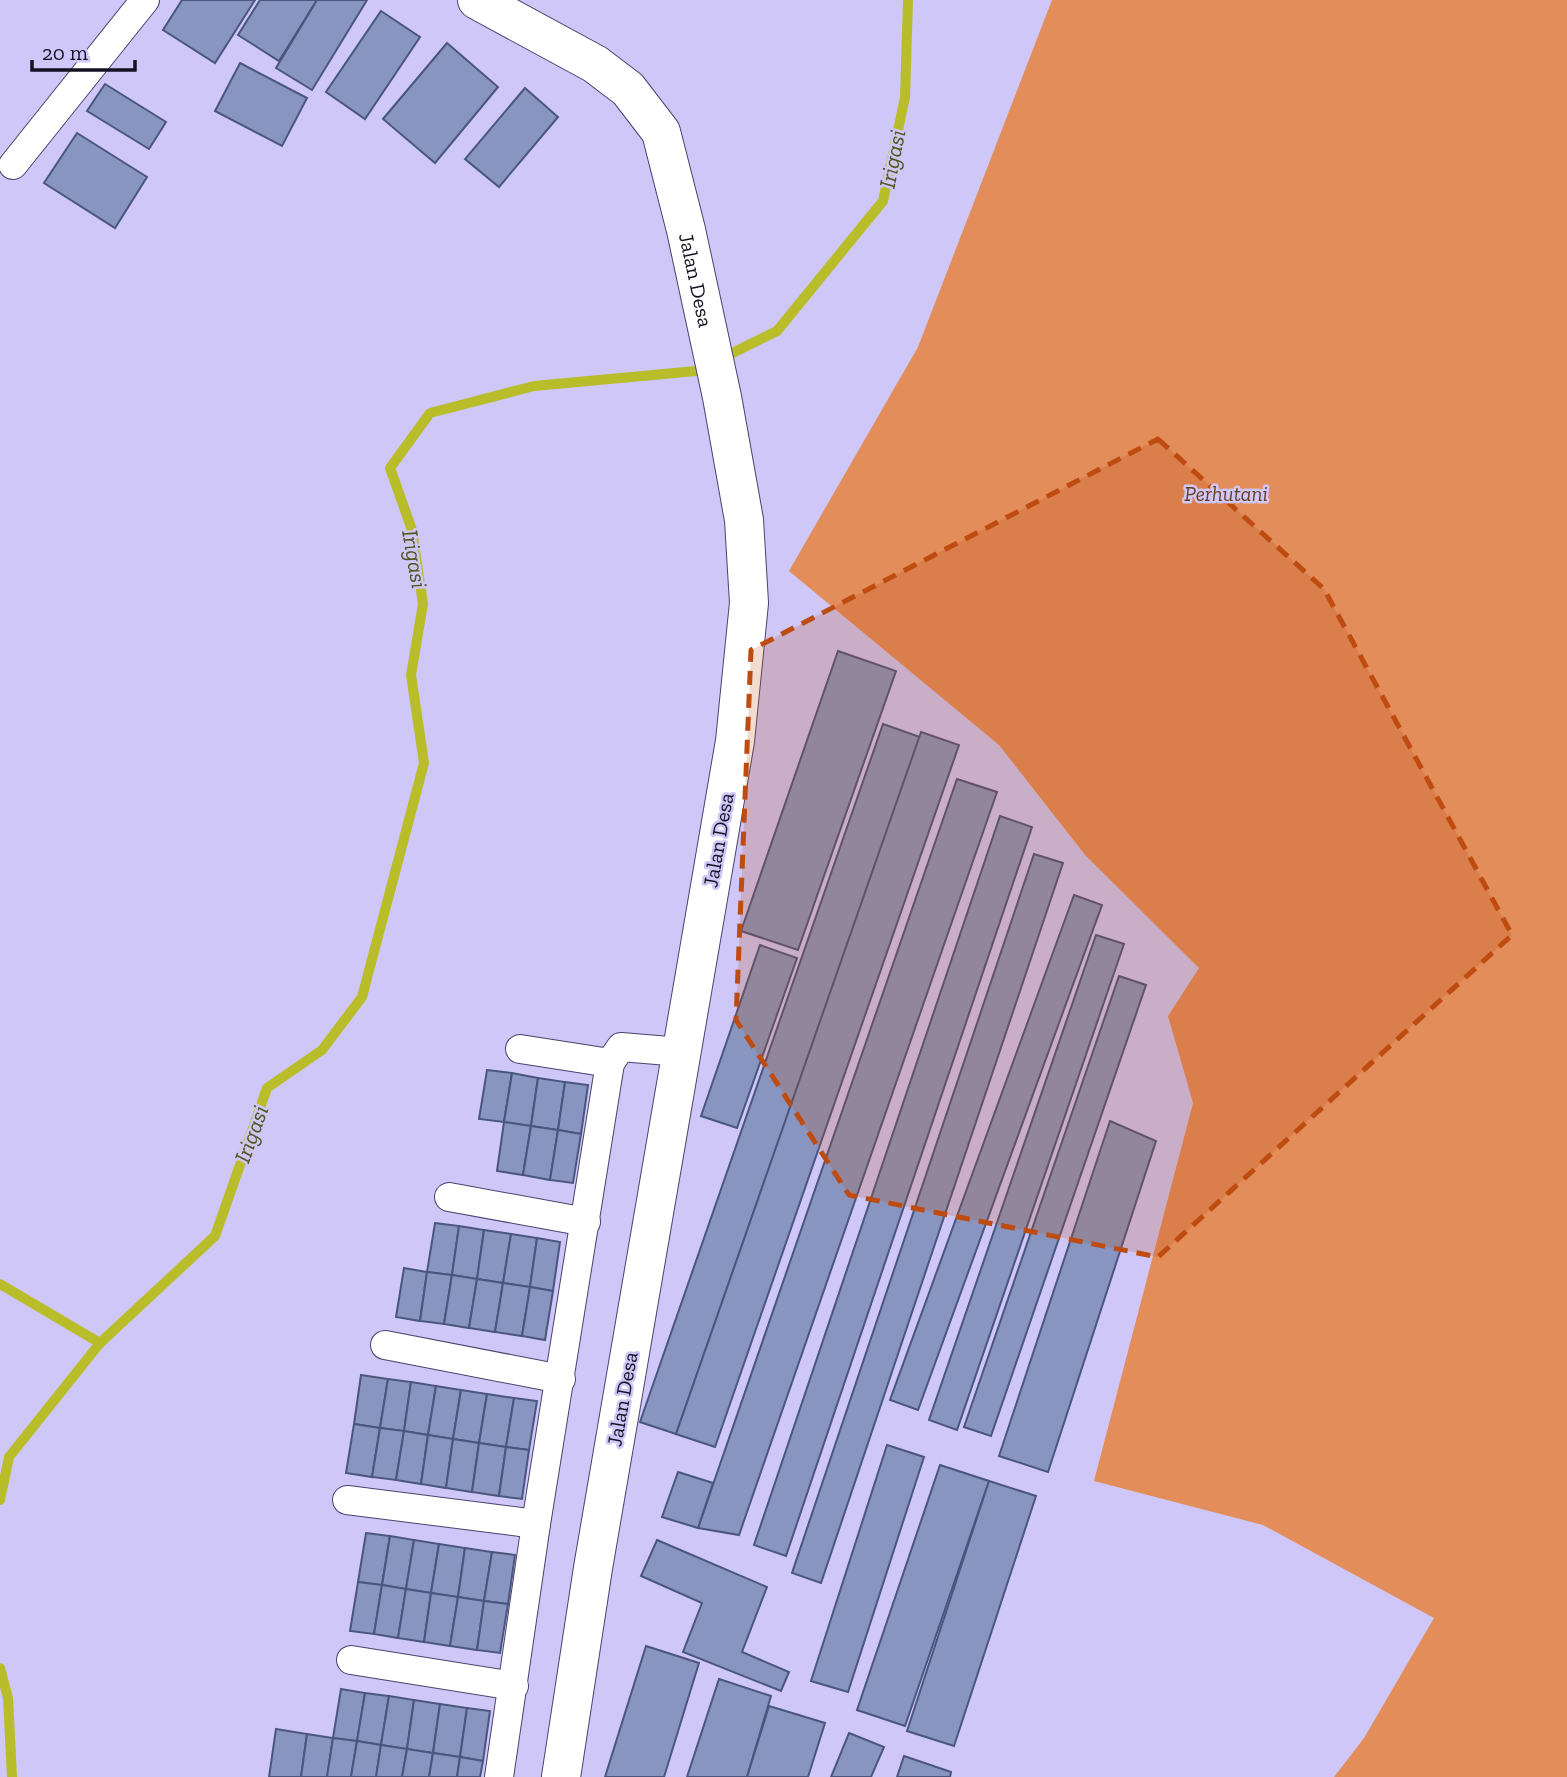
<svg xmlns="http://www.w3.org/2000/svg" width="1567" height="1777" font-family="'Zilla Slab',serif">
<rect width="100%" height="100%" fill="#cec7f7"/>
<polygon fill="#e28d5a" points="1052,0 1567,0 1567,1777 1334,1777 1364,1738 1434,1618 1263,1525 1094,1481 1193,1103 1168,1016 1199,968 1086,856 999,745 789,571 918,347"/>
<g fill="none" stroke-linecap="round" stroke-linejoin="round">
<g stroke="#b9bd29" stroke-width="10">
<polyline points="0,1284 100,1343"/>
<polyline points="0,1500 9,1457 100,1343 215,1236 267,1088 322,1050 362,997 424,763 411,675 423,604 412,530 390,468 430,413 534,386 696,371 777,331 883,201 905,97 908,0"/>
<polyline points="0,1668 8,1698 12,1777"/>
</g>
</g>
<g fill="#8895c1" stroke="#4a567d" stroke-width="2">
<polygon points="182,0 255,0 215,63 163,30"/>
<polygon points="260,0 317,0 279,61 238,35"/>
<polygon points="317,0 367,0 312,90 276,68"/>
<polygon points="381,11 420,37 365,119 326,92"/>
<polygon points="447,43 498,87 435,163 383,119"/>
<polygon points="240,63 307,98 282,146 215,111"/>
<polygon points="105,84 166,122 149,149 87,111"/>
<polygon points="525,88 558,117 499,187 465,159"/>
<polygon points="77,133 147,177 115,228 44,183"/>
<polygon points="838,651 896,671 798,950 741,931"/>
<polygon points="883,724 920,737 676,1434 640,1422"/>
<polygon points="921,732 959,745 715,1447 676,1434"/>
<polygon points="957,779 997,792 739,1535 698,1528"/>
<polygon points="1000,816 1032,827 786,1556 754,1545"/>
<polygon points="1034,854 1063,863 821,1583 792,1573"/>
<polygon points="1074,895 1102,905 918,1410 890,1400"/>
<polygon points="1096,935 1124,944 957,1430 929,1420"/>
<polygon points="760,945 797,958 737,1128 701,1116"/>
<polygon points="1119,976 1146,985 991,1436 964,1427"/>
<polygon points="487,1070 512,1073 504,1122 479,1119"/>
<polygon points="512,1073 538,1078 531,1126 504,1122"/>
<polygon points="538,1078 565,1082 558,1130 531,1126"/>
<polygon points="565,1082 588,1085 581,1134 558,1130"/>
<polygon points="1110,1121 1156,1141 1048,1472 999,1456"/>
<polygon points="504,1122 531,1126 523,1175 497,1171"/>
<polygon points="531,1126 558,1130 550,1180 523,1175"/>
<polygon points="558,1130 581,1134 573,1183 550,1180"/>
<polygon points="435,1223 459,1226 452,1275 427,1272"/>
<polygon points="459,1226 484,1230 477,1279 452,1275"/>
<polygon points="484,1230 511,1234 503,1283 477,1279"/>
<polygon points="511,1234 537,1238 530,1287 503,1283"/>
<polygon points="537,1238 560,1242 553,1291 530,1287"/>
<polygon points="404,1268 427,1272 420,1321 396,1317"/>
<polygon points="427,1272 452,1275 444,1324 420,1321"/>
<polygon points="452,1275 477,1279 469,1328 444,1324"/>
<polygon points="477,1279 503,1283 495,1332 469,1328"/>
<polygon points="503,1283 530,1287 522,1336 495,1332"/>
<polygon points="530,1287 553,1291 545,1340 522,1336"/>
<polygon points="361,1375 388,1379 380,1428 354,1424"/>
<polygon points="388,1379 411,1382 404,1431 380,1428"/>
<polygon points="411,1382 436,1386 428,1435 404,1431"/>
<polygon points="436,1386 461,1390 453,1439 428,1435"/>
<polygon points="461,1390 487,1394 479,1443 453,1439"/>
<polygon points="487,1394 514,1398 506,1447 479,1443"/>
<polygon points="514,1398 537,1401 529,1450 506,1447"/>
<polygon points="354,1424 380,1428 372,1477 346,1473"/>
<polygon points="380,1428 404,1431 396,1480 372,1477"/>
<polygon points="404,1431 428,1435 421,1484 396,1480"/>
<polygon points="428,1435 453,1439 446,1488 421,1484"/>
<polygon points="453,1439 479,1443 472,1492 446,1488"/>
<polygon points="479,1443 506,1447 499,1496 472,1492"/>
<polygon points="887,1445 924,1457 848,1692 811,1681"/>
<polygon points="506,1447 529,1450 522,1499 499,1496"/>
<polygon points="940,1465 989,1481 905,1726 857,1710"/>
<polygon points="678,1472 713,1483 698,1528 662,1517"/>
<polygon points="989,1481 1036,1496 954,1746 907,1731"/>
<polygon points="366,1533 390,1536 382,1585 358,1582"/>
<polygon points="390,1536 414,1540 406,1589 382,1585"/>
<polygon points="414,1540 439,1544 431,1593 406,1589"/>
<polygon points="657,1540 767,1587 742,1652 789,1672 781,1691 683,1652 702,1603 641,1576"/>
<polygon points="439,1544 465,1548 458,1597 431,1593"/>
<polygon points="465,1548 492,1552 484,1601 458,1597"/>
<polygon points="492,1552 515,1555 508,1604 484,1601"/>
<polygon points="358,1582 382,1585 374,1634 350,1631"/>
<polygon points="382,1585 406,1589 398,1638 374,1634"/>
<polygon points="406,1589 431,1593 424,1642 398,1638"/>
<polygon points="431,1593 458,1597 450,1646 424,1642"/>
<polygon points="458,1597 484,1601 477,1650 450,1646"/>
<polygon points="484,1601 508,1604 500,1653 477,1650"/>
<polygon points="646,1646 699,1663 664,1777 605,1777"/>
<polygon points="719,1679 771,1696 747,1777 687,1777"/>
<polygon points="341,1689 365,1693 357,1741 333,1738"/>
<polygon points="365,1693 389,1696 381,1745 357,1741"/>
<polygon points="389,1696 414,1700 407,1749 381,1745"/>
<polygon points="414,1700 440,1704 433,1753 407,1749"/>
<polygon points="440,1704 467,1708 460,1757 433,1753"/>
<polygon points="769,1706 825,1723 808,1777 747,1777"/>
<polygon points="467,1708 490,1711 483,1761 460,1757"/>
<polygon points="276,1729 307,1734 301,1777 269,1777"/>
<polygon points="849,1733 884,1747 871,1777 831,1777"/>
<polygon points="307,1734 333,1738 327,1777 301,1777"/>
<polygon points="333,1738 357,1741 351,1777 327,1777"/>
<polygon points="357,1741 381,1745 376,1777 351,1777"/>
<polygon points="381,1745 407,1749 402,1777 376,1777"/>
<polygon points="407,1749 433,1753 429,1777 402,1777"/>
<polygon points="433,1753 460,1757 457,1777 429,1777"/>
<polygon points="904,1756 951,1772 950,1777 897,1777"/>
<polygon points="460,1757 483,1761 480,1777 457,1777"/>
</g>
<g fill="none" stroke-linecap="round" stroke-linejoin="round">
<defs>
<g id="street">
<polyline points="13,165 145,0"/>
<polyline points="520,1049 610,1063 536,1524"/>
<polyline points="610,1063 621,1047 681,1052"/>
<polyline points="449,1197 586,1222"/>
<polyline points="385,1345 561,1379"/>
<polyline points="347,1500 536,1524 499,1777"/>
<polyline points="351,1660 514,1686"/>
</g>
<g id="secondary">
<path id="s1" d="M 477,0 L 595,64 L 628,89 L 661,132 L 686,230 L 722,397 L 744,520 L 749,603 L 735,741 L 593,1568 L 561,1777"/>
</g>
</defs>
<use href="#street" stroke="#4a436b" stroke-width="30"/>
<use href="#secondary" stroke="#4a436b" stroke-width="40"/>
<use href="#street" stroke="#fff" stroke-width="28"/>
<use href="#secondary" stroke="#fff" stroke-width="38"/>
</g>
<path fill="#be4b10" fill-opacity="0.2" stroke="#be4b10" stroke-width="5" stroke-dasharray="14 9" stroke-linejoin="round" d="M 1158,439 L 1324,589 L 1512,935 L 1158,1257 L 849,1195 L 736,1020 L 751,650 Z"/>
<g text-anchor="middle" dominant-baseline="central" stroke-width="5" stroke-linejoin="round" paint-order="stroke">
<g font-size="21" fill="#141122" stroke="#cec7f7">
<text stroke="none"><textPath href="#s1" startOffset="382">Jalan Desa</textPath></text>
<text transform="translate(718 840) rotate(-80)">Jalan Desa</text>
<text transform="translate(622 1399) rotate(-80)">Jalan Desa</text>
</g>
<g font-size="21" font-style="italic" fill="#693c20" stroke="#cec7f7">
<text x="1226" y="493">Perhutani</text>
</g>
<g font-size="23" font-style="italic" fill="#52541e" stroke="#cec7f7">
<text transform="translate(892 159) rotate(-79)">Irigasi</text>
<text transform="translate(415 559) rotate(80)">Irigasi</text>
<text transform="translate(251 1134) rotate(-70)">Irigasi</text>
</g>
</g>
<path d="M32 60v10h103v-10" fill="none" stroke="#141122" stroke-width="3.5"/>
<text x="42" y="60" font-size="21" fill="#141122" stroke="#cec7f7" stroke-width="5" paint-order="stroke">20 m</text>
</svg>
